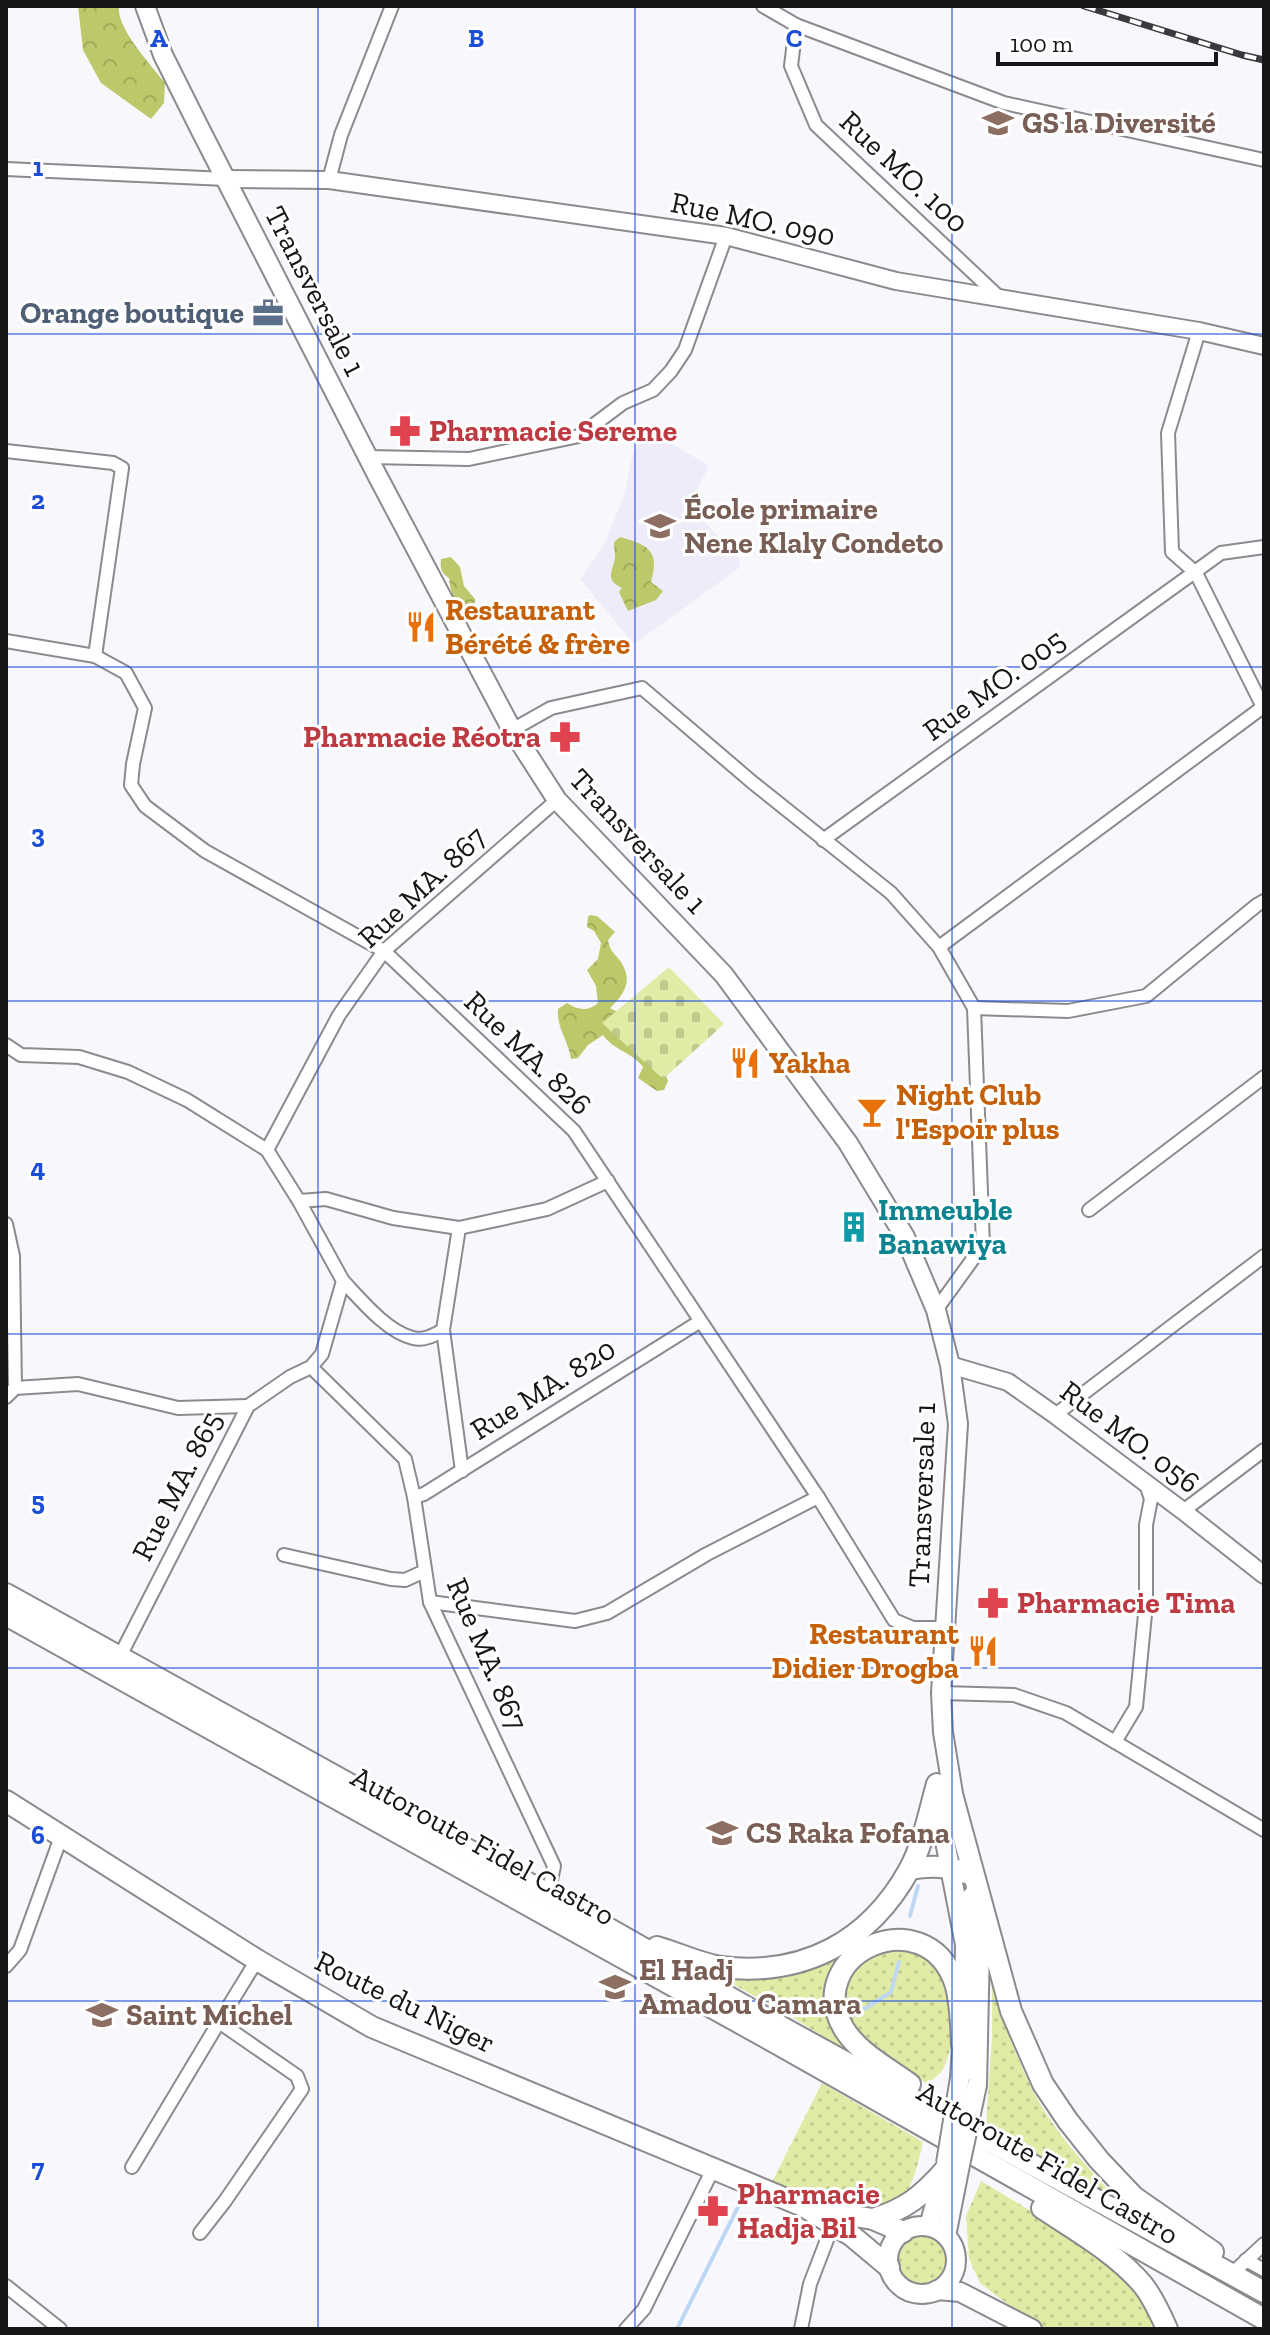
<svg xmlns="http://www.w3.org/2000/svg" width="1270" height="2335" font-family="'Zilla Slab',serif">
<defs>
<pattern id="green-dots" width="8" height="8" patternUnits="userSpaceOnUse" patternTransform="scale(2)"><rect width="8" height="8" fill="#e0eba5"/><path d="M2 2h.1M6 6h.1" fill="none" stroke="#bfc98d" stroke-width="1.8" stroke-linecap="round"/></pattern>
<pattern id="forest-crowns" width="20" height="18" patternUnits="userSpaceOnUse" patternTransform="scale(2)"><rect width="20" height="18" fill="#bcc869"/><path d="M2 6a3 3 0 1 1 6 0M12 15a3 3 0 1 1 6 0" fill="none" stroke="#a1ab5a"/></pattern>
<pattern id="cemetery-stones" width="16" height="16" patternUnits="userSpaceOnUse" patternTransform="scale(2)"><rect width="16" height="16" fill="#e0eba5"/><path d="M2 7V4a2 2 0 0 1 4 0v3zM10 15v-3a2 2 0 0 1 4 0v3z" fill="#bfc98d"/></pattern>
</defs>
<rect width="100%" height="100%" fill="#f8f7fc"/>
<polygon fill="#edecf8" points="646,428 709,466 689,505 740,560 739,568 634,644 580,579 603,547 624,496 632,457"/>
<g fill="url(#green-dots)">
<path d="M 909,1949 C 923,1955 935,1963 942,1976 C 955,1997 956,2052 941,2072 C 938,2076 931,2080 927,2084 L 862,2038 L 842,2015 L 848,1971 L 875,1950 Z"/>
<polygon points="845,1951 828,1981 829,2008 862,2061 792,2017 720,1977 737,1977"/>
<path d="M 992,1979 C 1005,2024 1020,2072 1045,2112 C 1066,2145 1094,2175 1121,2203 L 986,2124 L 992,2037 Z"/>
<path d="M 822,2083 L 923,2142 C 919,2160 915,2179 905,2195 C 879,2231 803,2195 771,2184 Z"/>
<polygon points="981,2181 1071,2235 1137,2288 1153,2312 1151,2329 1045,2329 1019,2313 980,2283 969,2259 966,2216"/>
<circle cx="922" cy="2259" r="27"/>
</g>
<g fill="url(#forest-crowns)">
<path d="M 78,6 L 119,6 C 116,28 151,65 165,83 L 164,103 L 151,119 L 101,83 L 83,50 Z"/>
<path d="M 620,537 C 649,545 660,551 651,582 L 663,591 L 656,600 L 628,611 L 619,592 L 622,588 C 604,579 613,572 615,557 C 615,552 614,547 614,542 Z"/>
<path d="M 451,557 L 460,567 L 464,586 L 475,599 L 474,613 L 467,618 C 456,608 450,592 449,578 C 441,573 440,568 441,559 Z"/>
<path d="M 590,915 L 597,916 L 615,932 L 608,940 C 610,949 611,950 617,957 C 634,977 627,992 610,1008 L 625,1016 L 664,1071 L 668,1081 L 664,1090 L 657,1091 L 638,1078 L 643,1067 C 632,1052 613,1050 603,1035 L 588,1045 L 578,1058 L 571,1059 C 569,1042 556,1027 558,1009 L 567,1003 C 578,1010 588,1012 598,1003 L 596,986 L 587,970 L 598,959 L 601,943 L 594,931 L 587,927 L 588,917 Z"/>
</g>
<polygon fill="url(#cemetery-stones)" points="669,967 724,1024 663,1079 602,1023"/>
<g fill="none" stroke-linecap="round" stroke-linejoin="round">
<g stroke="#bed8f4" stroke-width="4">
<polyline points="910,1916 918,1886"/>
<polyline points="855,2015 891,1992 899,1962"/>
<polyline points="677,2329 741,2201"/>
</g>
<defs>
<g id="minor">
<polyline points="763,6 796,25 1004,103 1264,160"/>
<polyline points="796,25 791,66 816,125 998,296"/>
<polyline points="6,169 226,179"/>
<polyline points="329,180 341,135 392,6"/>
<polyline points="1199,331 1168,433 1172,552 1196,573 1264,709"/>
<polyline points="6,451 113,463 122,468 95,656"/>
<polyline points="368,457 469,459 579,436 623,403 653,390 671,371 685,350 726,236"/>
<polyline points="6,641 95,656 126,673 145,708 133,764 131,785 145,806 205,851 384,951 574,1131 818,1497 894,1620 913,1628 944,1628"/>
<polyline points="512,730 551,708 642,688 752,782 891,893 939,947 974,1008 983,1245 936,1310"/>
<polyline points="823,840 1221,553 1264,547"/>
<polyline points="939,947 1263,707"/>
<polyline points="974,1008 1068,1011 1146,996 1257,905 1264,901"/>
<polyline points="6,1045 21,1055 79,1057 128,1072 187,1100 267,1150 299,1201 343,1281 322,1354 311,1367 290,1377 248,1406 120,1656"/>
<polyline points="267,1150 339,1015 384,951 557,800"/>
<polyline points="299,1201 326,1199 393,1218 459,1228 547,1209 608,1181"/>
<polyline points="1089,1210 1264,1077"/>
<polyline points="6,1224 13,1256 15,1388 6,1397"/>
<polyline points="459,1228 443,1330 462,1471"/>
<path d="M 343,1281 C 361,1300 387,1332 413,1338 C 424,1341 434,1335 443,1330"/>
<polyline points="311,1367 405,1459 414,1497 430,1602 554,1866 548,1894"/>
<polyline points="15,1388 78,1384 178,1408 248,1406"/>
<polyline points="1055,1415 1264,1256"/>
<polyline points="414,1497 424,1494 699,1322"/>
<polyline points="1183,1511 1264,1450"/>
<polyline points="284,1555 391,1579 405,1580 425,1571"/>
<polyline points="430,1602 575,1621 607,1613 707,1554 818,1497"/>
<polyline points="941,1693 1014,1695 1066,1713 1264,1830"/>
<polyline points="1115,1742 1136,1707 1146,1604 1146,1525 1151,1499 1146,1484"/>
<polyline points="6,1966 20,1950 61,1837"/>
<polyline points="219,2022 257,1960"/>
<polyline points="132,2167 219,2022 297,2076 302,2089 225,2201 200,2233"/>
<polyline points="1246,2260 1264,2270"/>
<polyline points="1237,2269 1264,2244"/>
<polyline points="6,2286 60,2329"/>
<polyline points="626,2329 644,2309 713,2169"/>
<polyline points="801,2329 810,2284 833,2224"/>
</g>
<g id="tertiary">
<polyline points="226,179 329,180 726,236 896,281 1199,331 1264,346"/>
<polyline points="950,1365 1008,1382 1055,1415 1183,1511 1264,1575"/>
</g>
<g id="secondary">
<polyline points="145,6 163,55 200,129 377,475 512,730 557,800 724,975 848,1143 905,1237 936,1310 950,1365 958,1424 941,1693 943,1732 956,1812"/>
<polyline points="937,1786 942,1826 965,1945 964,2002"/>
<polyline points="972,1896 980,1945 977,2085"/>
<polyline points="960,2078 963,2031"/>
<polyline points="929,2226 945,2168"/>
<circle cx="922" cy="2260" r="34"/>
<polyline points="946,2236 960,2165"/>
<polyline points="937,2290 960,2292 1032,2329"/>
</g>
<g id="primary">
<polyline points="6,1801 257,1960 372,2027 803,2206 852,2236 889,2267"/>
<polyline points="823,2211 873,2219 903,2232"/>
<path d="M 873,2219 C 906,2209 922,2196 945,2170"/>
</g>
<g id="trunk">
<polyline points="6,1594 548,1894 785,2029 1264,2292"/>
<polyline points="6,1615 776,2043 1264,2319"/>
<polyline points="953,1798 1011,2011 1043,2084 1068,2121 1099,2160 1134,2197 1213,2252"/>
<path d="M 910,1869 C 932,1865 948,1866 969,1874"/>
<path d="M 657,1947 C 678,1953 700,1964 721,1967 C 803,1977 869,1942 909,1870 C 923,1845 929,1812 937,1784"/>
<path d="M 910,2084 C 888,2068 859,2053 844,2029 C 800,1954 925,1897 955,1983 C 961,2002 961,2025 962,2045"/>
<path d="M 1042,2208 C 1076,2231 1116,2253 1143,2285 C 1153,2298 1160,2313 1167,2329"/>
</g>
</defs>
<use href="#minor" stroke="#8b8b8f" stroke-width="16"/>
<use href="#tertiary" stroke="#8b8b8f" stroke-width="20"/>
<use href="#secondary" stroke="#8b8b8f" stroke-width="22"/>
<use href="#primary" stroke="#8b8b8f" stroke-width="24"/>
<use href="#trunk" stroke="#8b8b8f" stroke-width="24"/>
<use href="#minor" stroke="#fff" stroke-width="12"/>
<use href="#tertiary" stroke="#fff" stroke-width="16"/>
<use href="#secondary" stroke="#fff" stroke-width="18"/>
<use href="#primary" stroke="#fff" stroke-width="20"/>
<use href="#trunk" stroke="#fff" stroke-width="20"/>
<defs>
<polyline id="rail" points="1084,6 1242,55 1264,60"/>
</defs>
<use href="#rail" stroke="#3a3a3c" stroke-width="7"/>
<use href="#rail" stroke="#fff" stroke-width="4" stroke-dasharray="12" stroke-linecap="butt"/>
<defs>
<g id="secondary-bridge">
<polyline points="946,2163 960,2078"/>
<polyline points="960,2165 977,2085"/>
</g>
</defs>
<use href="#secondary-bridge" stroke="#8b8b8f" stroke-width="22" stroke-linecap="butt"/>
<use href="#secondary-bridge" stroke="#fff" stroke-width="18"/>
</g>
<path fill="none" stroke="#1d4ed8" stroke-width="2" stroke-opacity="0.55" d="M 318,6 L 318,2329M 635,6 L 635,2329M 952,6 L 952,2329M 6,334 L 1264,334M 6,667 L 1264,667M 6,1001 L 1264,1001M 6,1334 L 1264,1334M 6,1668 L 1264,1668M 6,2001 L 1264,2001"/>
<defs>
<symbol id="school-bare" viewBox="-9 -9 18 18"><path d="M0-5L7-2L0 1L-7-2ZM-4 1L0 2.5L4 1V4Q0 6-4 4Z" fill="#8d6e63" stroke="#fff" stroke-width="2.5" paint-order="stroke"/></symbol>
<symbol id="office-bare" viewBox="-9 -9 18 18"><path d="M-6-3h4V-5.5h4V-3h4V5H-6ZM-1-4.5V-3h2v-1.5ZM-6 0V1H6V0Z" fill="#5c6f8a" stroke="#fff" stroke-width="2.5" paint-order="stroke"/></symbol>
<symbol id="pharmacy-bare" viewBox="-9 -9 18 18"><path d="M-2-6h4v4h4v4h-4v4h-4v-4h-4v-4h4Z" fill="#e0444e" stroke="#fff" stroke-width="2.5" paint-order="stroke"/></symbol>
<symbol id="restaurant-bare" viewBox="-9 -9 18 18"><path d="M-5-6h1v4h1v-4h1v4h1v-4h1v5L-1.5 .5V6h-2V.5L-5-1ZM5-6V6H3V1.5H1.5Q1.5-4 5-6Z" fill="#e8710a" stroke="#fff" stroke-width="2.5" paint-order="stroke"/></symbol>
<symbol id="bar-bare" viewBox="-9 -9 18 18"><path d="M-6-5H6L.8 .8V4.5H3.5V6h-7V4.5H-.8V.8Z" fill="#e8710a" stroke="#fff" stroke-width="2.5" paint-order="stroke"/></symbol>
<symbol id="building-bare" viewBox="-9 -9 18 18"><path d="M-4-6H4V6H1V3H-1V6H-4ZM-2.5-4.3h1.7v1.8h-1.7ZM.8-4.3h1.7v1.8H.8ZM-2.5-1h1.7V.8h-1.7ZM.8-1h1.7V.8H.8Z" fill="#0f9aa8" stroke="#fff" stroke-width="2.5" paint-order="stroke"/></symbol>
<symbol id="university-bare" viewBox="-9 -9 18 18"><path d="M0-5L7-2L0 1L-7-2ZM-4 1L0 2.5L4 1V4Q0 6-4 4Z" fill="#8d6e63" stroke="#fff" stroke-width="2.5" paint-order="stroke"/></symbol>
</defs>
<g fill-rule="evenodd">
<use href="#school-bare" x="976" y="101" width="44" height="44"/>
<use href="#office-bare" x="246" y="291" width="44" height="44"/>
<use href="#pharmacy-bare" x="383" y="409" width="44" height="44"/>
<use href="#school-bare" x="638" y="504" width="44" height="44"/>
<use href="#restaurant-bare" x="399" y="605" width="44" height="44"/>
<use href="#pharmacy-bare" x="543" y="715" width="44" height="44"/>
<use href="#restaurant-bare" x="723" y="1041" width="44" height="44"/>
<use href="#bar-bare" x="850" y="1090" width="44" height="44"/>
<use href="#building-bare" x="832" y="1205" width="44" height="44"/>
<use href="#pharmacy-bare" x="971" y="1581" width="44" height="44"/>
<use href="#restaurant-bare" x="961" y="1629" width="44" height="44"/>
<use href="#school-bare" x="700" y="1811" width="44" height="44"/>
<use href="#university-bare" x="593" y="1965" width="44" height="44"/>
<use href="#school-bare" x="80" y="1993" width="44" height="44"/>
<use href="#pharmacy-bare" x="691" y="2189" width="44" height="44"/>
</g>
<g text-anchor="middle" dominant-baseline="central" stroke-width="6" stroke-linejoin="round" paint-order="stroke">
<g font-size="30" font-weight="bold" fill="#785e54" stroke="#fff" text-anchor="start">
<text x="1022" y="123">GS la Diversité</text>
<text x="684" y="509">École primaire<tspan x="684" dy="34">Nene Klaly Condeto</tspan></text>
<text x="746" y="1833">CS Raka Fofana</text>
<text x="639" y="1970">El Hadj<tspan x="639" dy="34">Amadou Camara</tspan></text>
<text x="126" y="2015">Saint Michel</text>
</g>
<g font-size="30" fill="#161618" stroke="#fff">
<text transform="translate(904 172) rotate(43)">Rue MO. 100</text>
<text transform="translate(753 219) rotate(12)">Rue MO. 090</text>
<text transform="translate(315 291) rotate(63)">Transversale 1</text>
<text transform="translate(994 685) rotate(-36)">Rue MO. 005</text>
<text transform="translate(638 841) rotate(47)">Transversale 1</text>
<text transform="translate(422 887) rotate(-43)">Rue MA. 867</text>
<text transform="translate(528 1053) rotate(44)">Rue MA. 826</text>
<text transform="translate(543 1389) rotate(-32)">Rue MA. 820</text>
<text transform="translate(1130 1437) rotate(37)">Rue MO. 056</text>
<text transform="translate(177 1486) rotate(-63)">Rue MA. 865</text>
<text transform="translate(922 1495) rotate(-88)">Transversale 1</text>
<text transform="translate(487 1654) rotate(67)">Rue MA. 867</text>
<text transform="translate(483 1846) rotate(29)">Autoroute Fidel Castro</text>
<text transform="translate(405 2002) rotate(26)">Route du Niger</text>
<text transform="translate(1048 2163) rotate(30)">Autoroute Fidel Castro</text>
</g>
<g font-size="30" font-weight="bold" fill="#4e5e75" stroke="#fff" text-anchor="end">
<text x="244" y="313">Orange boutique</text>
</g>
<g font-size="30" font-weight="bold" fill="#be3a42" stroke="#fff" text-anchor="start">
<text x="429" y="431">Pharmacie Sereme</text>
<text x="541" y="737" text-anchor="end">Pharmacie Réotra</text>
<text x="1017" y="1603">Pharmacie Tima</text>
<text x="737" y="2194">Pharmacie<tspan x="737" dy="34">Hadja Bil</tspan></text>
</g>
<g font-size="30" font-weight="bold" fill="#c56008" stroke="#fff" text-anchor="start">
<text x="445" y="610">Restaurant<tspan x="445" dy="34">Bérété &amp; frère</tspan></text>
<text x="769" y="1063">Yakha</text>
<text x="896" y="1095">Night Club<tspan x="896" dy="34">l'Espoir plus</tspan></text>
<text x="959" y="1634" text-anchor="end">Restaurant<tspan x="959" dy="34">Didier Drogba</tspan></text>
</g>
<g font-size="30" font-weight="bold" fill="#0d838f" stroke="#fff" text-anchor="start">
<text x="878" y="1210">Immeuble<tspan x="878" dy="34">Banawiya</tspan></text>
</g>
</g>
<g font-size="26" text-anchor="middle" font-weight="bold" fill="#1d4ed8" stroke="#fff" stroke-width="6" stroke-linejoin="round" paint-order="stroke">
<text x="159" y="47">A</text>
<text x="476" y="47">B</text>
<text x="794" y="47">C</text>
<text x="38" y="176">1</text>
<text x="38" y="509">2</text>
<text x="38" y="843">3</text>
<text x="38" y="1177">4</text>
<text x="38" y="1510">5</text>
<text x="38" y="1844">6</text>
<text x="38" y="2177">7</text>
</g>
<rect width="1270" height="2335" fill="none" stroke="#161618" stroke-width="16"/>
<path d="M998 52v12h218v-12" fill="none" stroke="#161618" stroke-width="4"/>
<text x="1010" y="52" font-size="24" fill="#161618" stroke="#ffffff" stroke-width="6" paint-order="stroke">100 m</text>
</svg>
